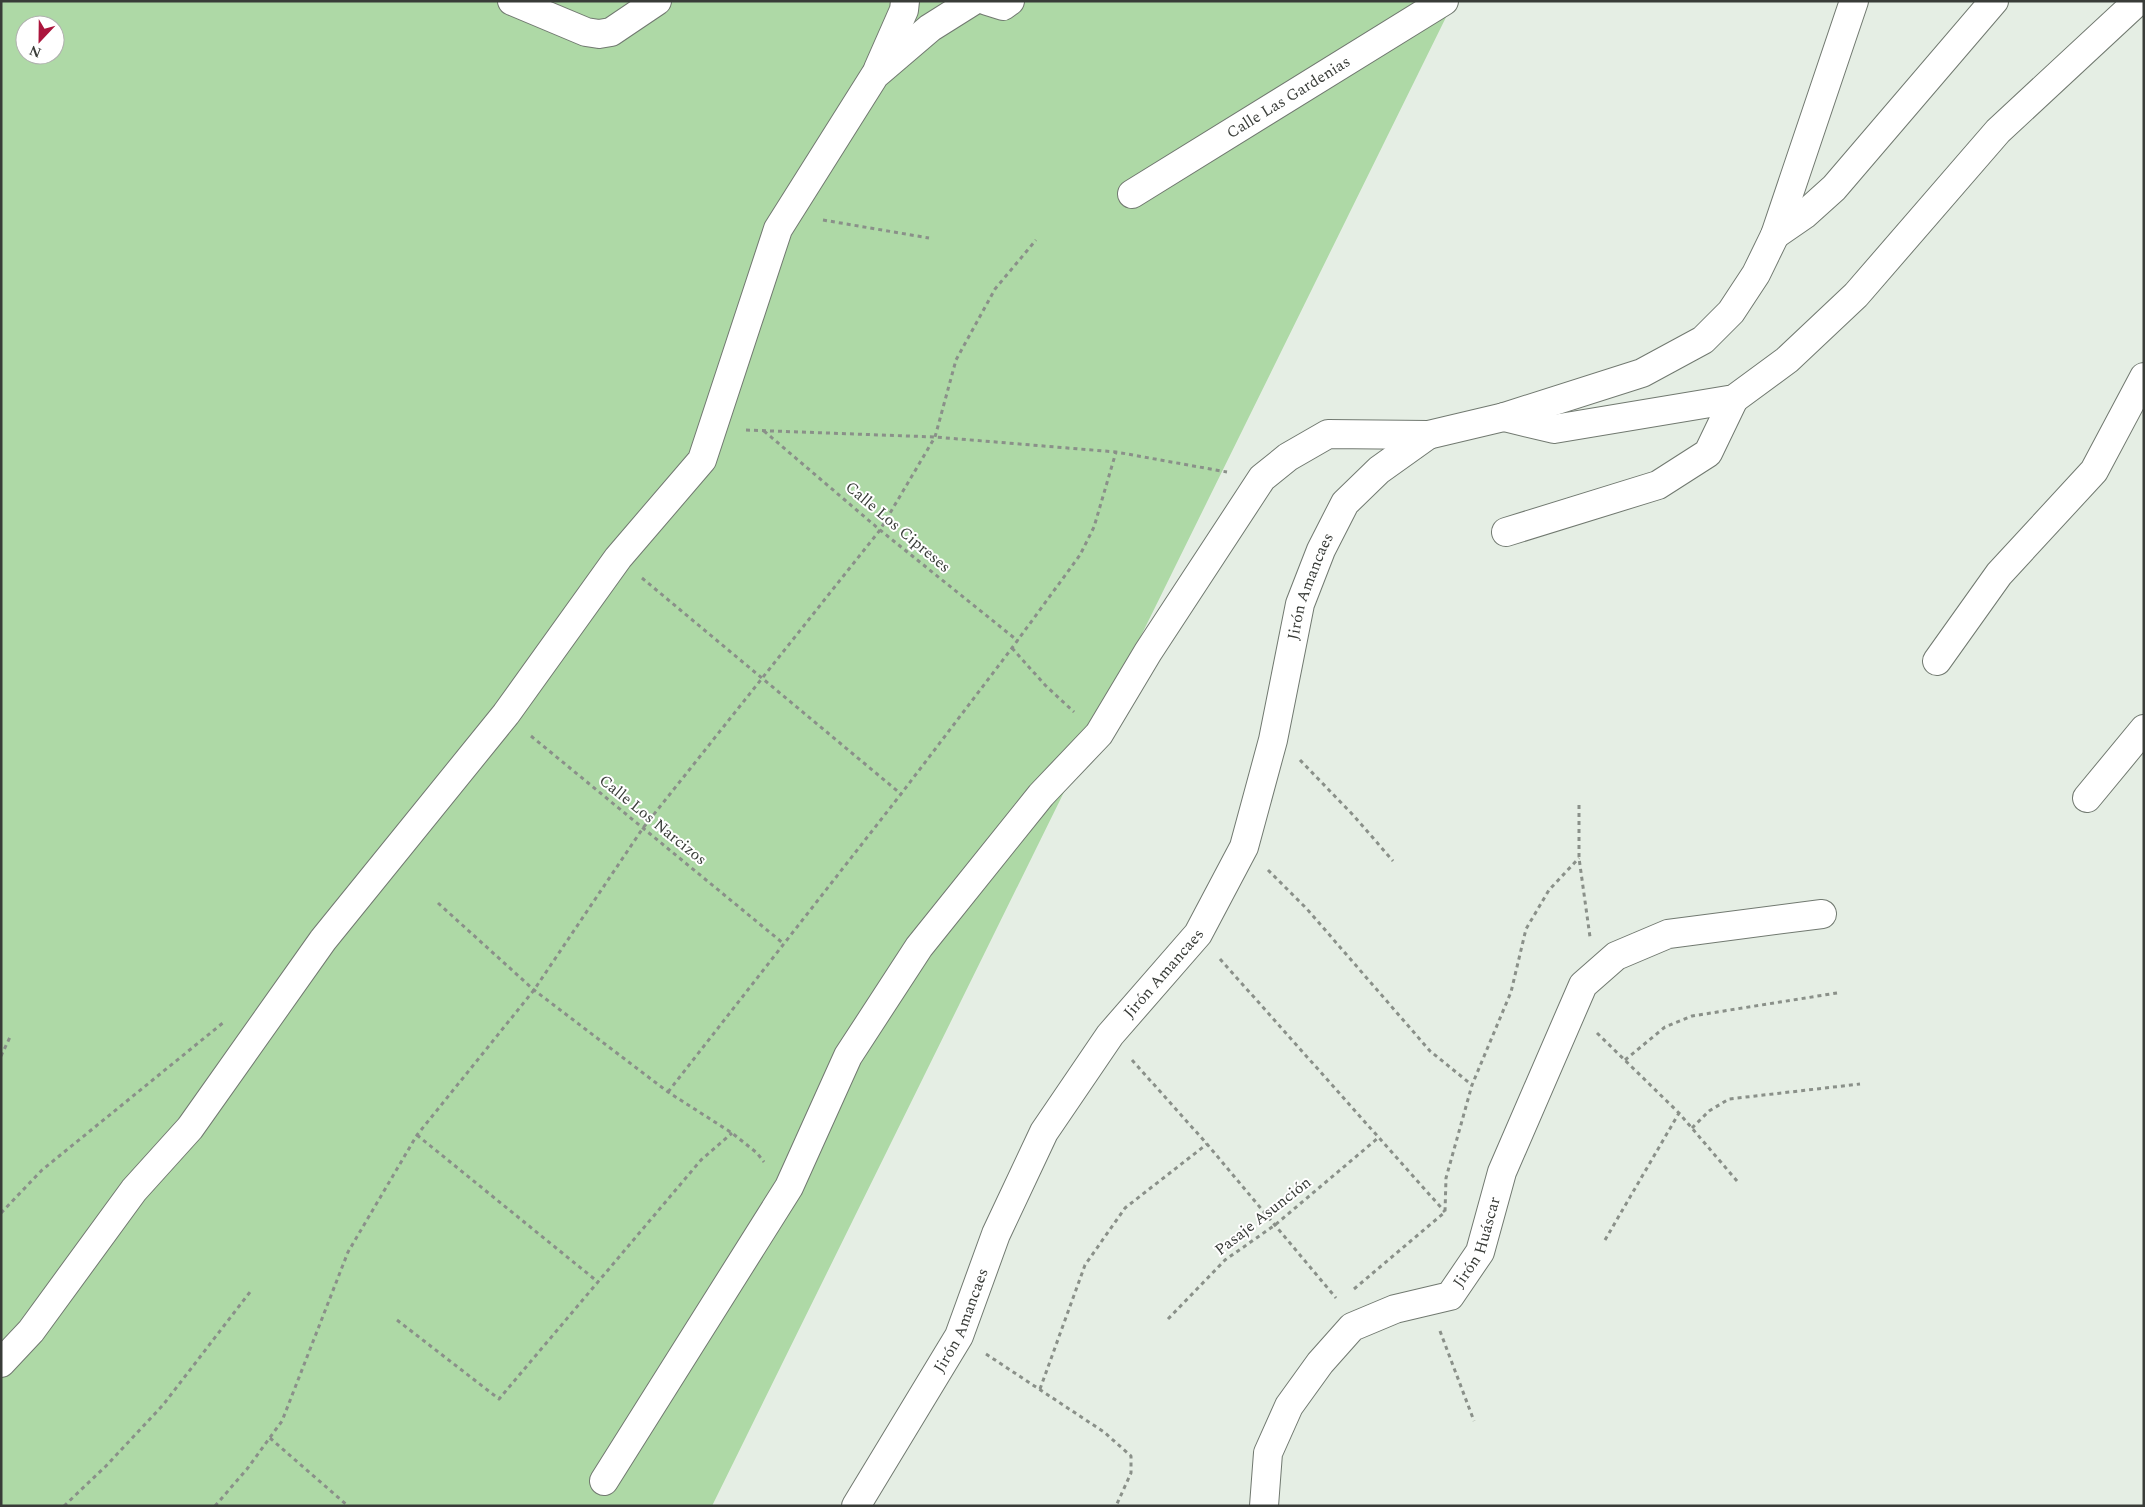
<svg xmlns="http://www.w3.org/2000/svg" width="2145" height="1507" font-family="Spectral,serif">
<rect width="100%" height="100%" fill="#e5eee4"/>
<path fill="#aed9a6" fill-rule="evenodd" d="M 1,1 L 1454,1 L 712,1506 L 1,1506 ZM 25,25 L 55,25 L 55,55 L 25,55 Z"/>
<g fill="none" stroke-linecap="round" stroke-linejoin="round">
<defs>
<g id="minor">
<polyline points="512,1 586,32 599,34 611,32 657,1"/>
<polyline points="987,1 1003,6 1010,1"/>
<polyline points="878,69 904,10 905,1"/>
<path id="s1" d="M 1132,194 L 1444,1"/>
<polyline points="1775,235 1804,215 1834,188 1994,1"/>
<polyline points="1504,417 1554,429 1734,399 1787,360 1856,295 1998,131 2138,1"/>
<polyline points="1506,532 1658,485 1708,453 1734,399"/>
<polyline points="1937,661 1999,574 2094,471 2144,377"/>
<polyline points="2087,798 2144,729"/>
<polyline points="1,1363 31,1331 134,1190 190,1128 323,940 506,714 618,558 702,460 778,229 875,75 930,28 973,1"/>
<polyline points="604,1481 789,1187 848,1056 919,947 1041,795 1099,734 1148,652 1262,478 1288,457 1328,434 1428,435 1504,417 1642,373 1703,340 1731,312 1756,274 1775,235 1854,1"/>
<path id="s2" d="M 856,1506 L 959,1336 L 996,1234 L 1044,1132 L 1110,1035 L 1198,934 L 1244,847 L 1273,740 L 1300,604 L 1321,550 L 1345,503 L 1379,470 L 1428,435"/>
<path id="s3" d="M 1264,1506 L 1268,1453 L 1289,1406 L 1320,1363 L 1352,1327 L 1395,1309 L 1450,1296 L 1480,1252 L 1502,1172 L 1583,985 L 1616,956 L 1668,934 L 1822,914"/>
</g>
</defs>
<use href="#minor" stroke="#717970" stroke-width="30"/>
<g stroke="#8a9089" stroke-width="3" stroke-dasharray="4 4" stroke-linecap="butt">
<polyline points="823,220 929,238"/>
<polyline points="746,430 935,437 1116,452 1227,472"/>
<polyline points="764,431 880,530 1018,641"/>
<polyline points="642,578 901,794"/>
<polyline points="1012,648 1045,685 1074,712"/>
<polyline points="531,736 784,944"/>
<polyline points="1300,760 1354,816 1393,861"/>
<polyline points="1579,805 1579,858 1590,937"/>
<polyline points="1268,870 1307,909 1430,1051 1472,1085"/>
<polyline points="438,903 534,990 668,1092 732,1133 757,1153 764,1162"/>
<polyline points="1220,959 1445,1212"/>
<polyline points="1597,1033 1679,1113 1737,1181"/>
<polyline points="1,1056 11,1035"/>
<polyline points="1132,1060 1207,1144 1336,1298"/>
<polyline points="1625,1060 1665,1027 1692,1016 1837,993"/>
<polyline points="668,1092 901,794 1012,648 1080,555 1094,527 1116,452"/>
<polyline points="1692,1128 1709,1111 1729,1099 1860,1084"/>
<polyline points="417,1135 598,1282"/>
<polyline points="1,1213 42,1170 224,1022"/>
<polyline points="1605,1240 1679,1113"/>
<polyline points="1354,1289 1445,1212 1446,1178 1472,1085 1511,992 1526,929 1549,890 1579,858"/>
<polyline points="1168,1319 1225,1260 1275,1225 1378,1138"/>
<polyline points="397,1320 499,1399 701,1160 732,1133"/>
<polyline points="1440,1331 1474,1421"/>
<polyline points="986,1354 1104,1432 1131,1456 1131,1473 1116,1506"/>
<polyline points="1040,1389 1085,1265 1125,1208 1207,1144"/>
<polyline points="270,1438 348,1506"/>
<polyline points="64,1506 106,1466 163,1405 250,1292"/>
<polyline points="215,1506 247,1469 282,1421 348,1252 417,1135 534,990 643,828 880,530 935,437 956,360 995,289 1036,240"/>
</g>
<use href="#minor" stroke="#fff" stroke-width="28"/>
</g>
<g text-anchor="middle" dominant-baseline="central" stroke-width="4" stroke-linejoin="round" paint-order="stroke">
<g font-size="16" fill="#393c38" stroke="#fff">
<text stroke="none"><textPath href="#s1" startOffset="184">Calle Las Gardenias</textPath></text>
<text transform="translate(898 527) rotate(40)">Calle Los Cipreses</text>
<text stroke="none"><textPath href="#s2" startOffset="1039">Jirón Amancaes</textPath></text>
<text transform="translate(653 820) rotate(39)">Calle Los Narcizos</text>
<text stroke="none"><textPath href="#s2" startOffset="619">Jirón Amancaes</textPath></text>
<text transform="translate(1263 1216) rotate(-38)">Pasaje Asunción</text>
<text stroke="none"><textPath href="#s3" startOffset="370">Jirón Huáscar</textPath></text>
<text stroke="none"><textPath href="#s2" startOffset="214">Jirón Amancaes</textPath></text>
</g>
</g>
<rect width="2145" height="1507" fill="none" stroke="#393c38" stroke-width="5"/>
<g transform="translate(40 40) rotate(202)"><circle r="24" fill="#ffffff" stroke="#b0b1af"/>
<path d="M0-4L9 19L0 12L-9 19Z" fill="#ab153c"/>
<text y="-8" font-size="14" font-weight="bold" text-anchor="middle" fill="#393c38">N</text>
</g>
</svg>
